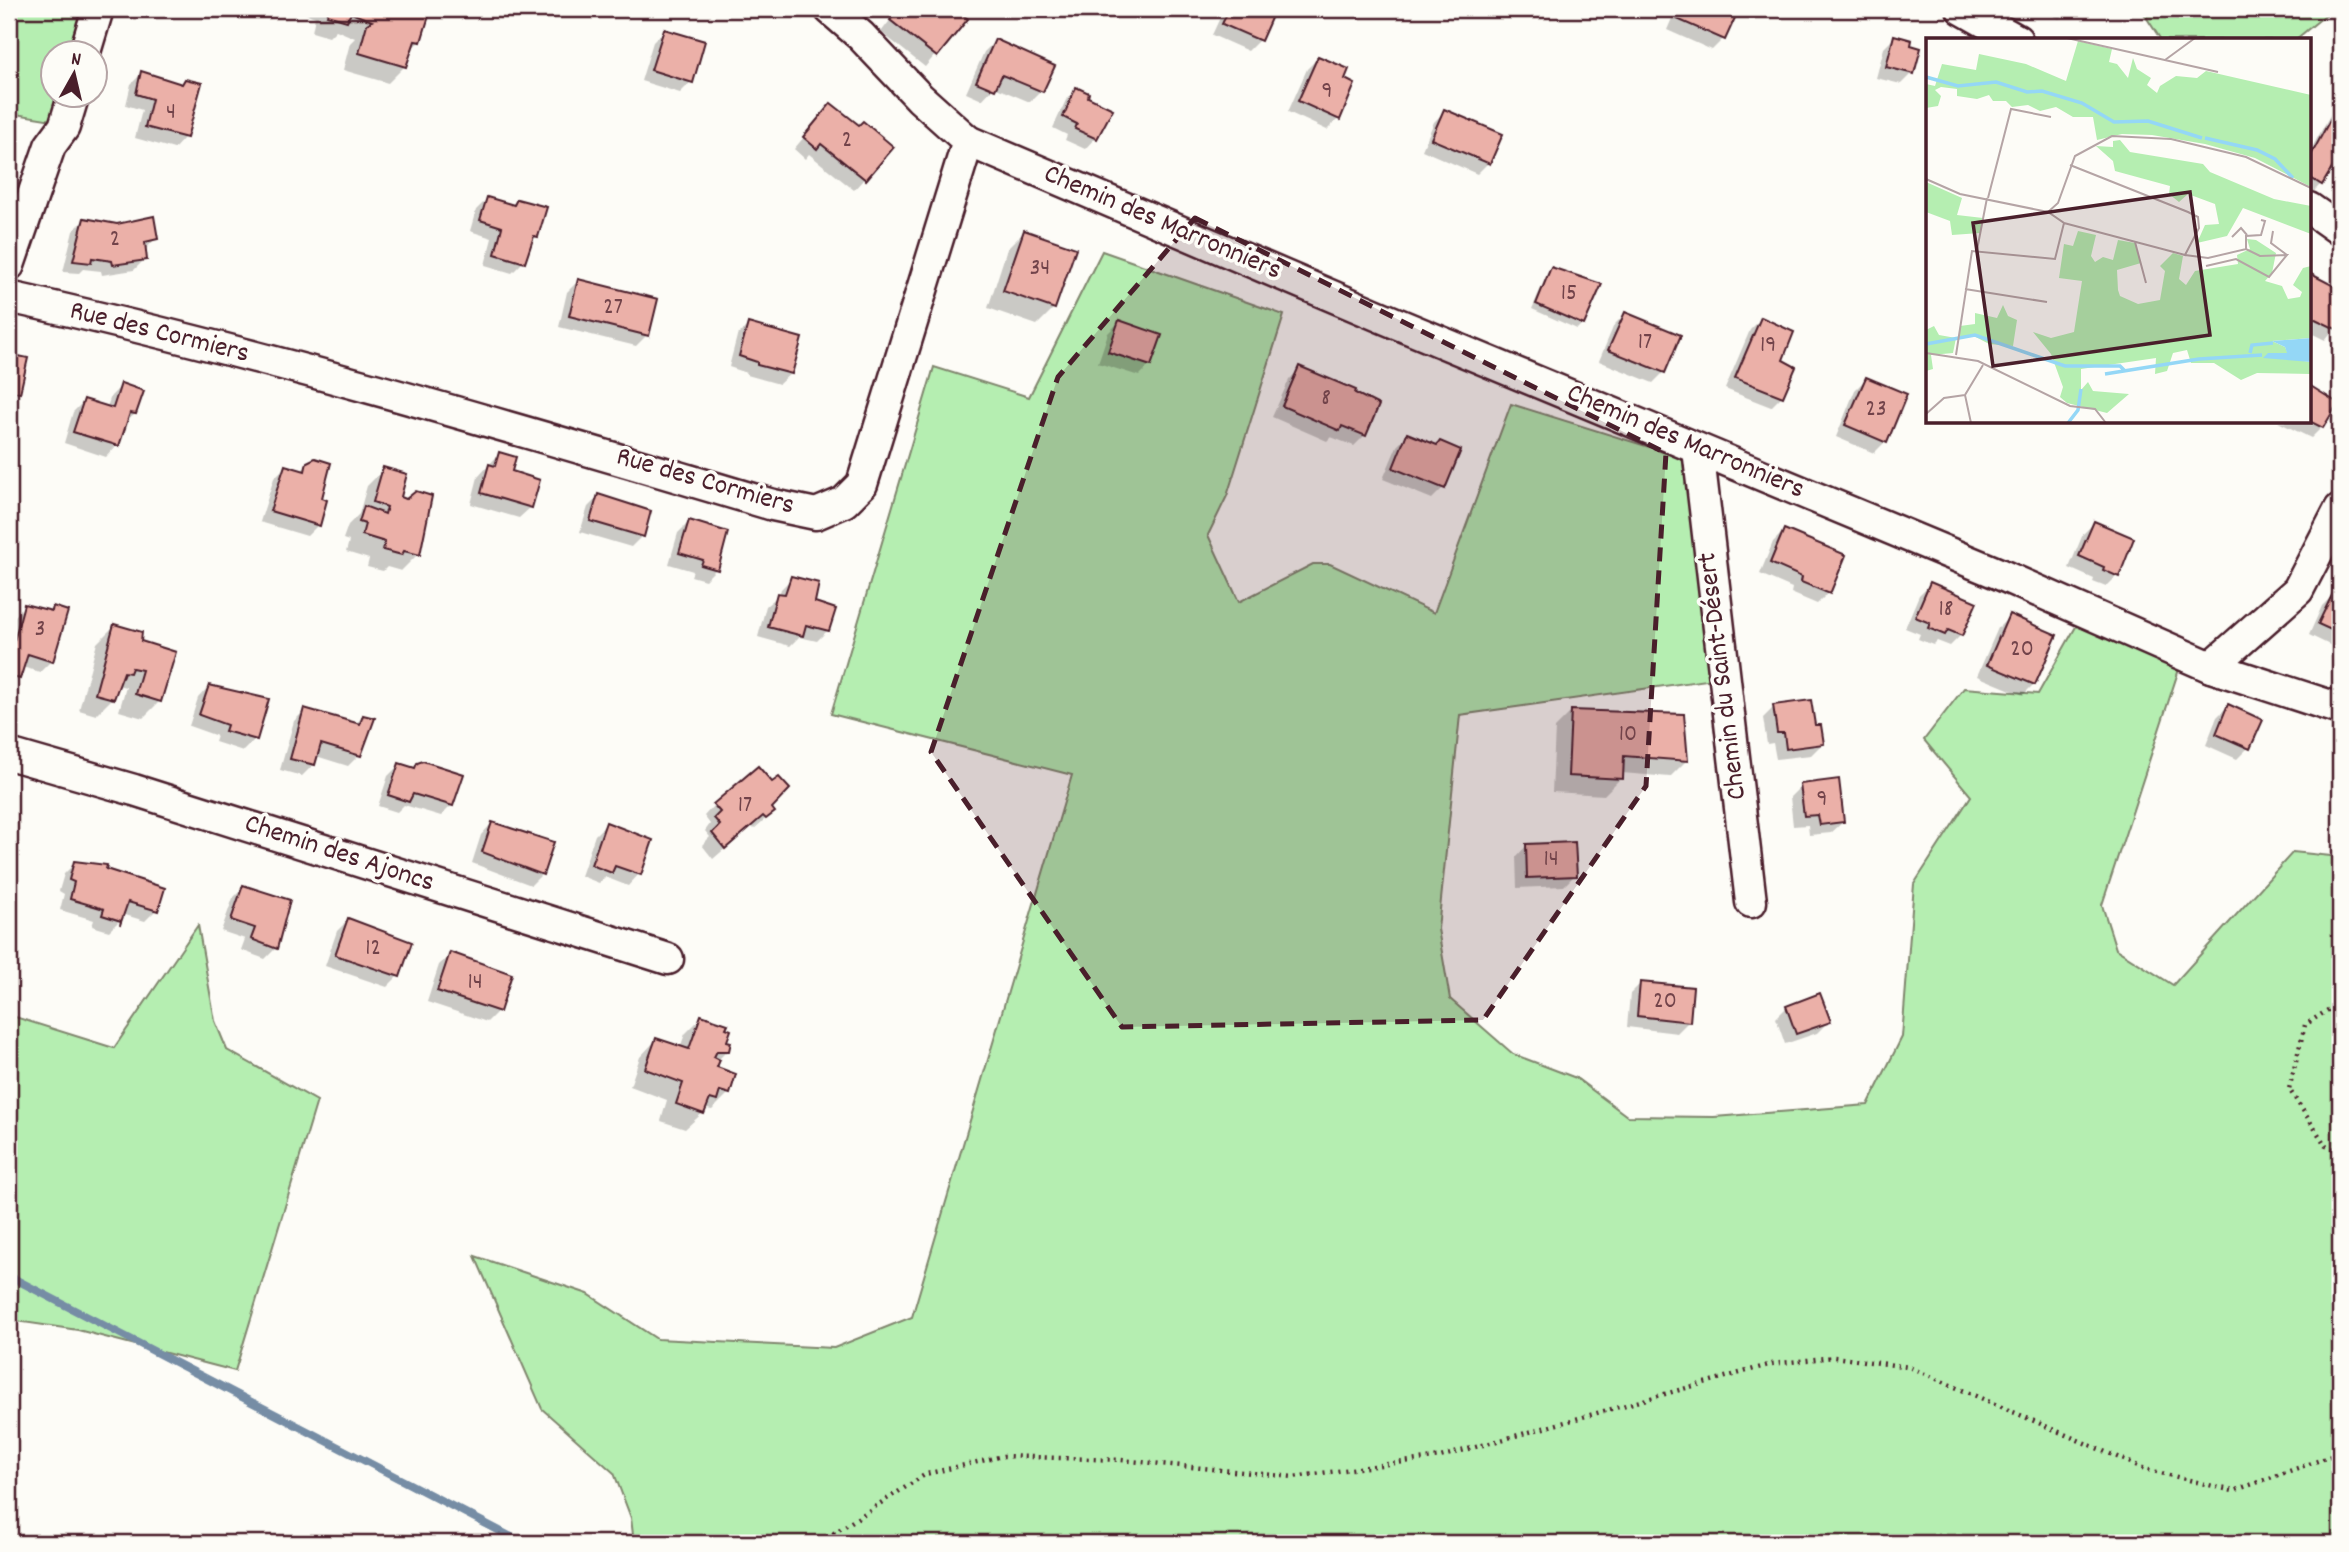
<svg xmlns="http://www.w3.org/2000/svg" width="2349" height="1552" font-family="Dekko,sans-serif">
<rect width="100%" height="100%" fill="#fdfcf7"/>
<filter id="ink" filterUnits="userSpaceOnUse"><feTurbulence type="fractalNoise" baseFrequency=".0143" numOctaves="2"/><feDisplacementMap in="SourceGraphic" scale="14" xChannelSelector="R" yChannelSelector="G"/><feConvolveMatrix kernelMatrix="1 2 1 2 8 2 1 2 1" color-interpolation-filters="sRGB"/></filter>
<g filter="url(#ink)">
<g fill="#b5eeb1" stroke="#80866e" stroke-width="2">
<polygon points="9,9 92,9 77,52 52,52 52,94 62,95 52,120 9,113"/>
<polygon points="2141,9 2340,9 2340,19 2329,12 2295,40 2161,40"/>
<polygon points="1102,251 1284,315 1227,496 1208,535 1239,602 1313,564 1330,564 1434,613 1511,404 1691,460 1721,678 1460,715 1438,929 1450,999 1513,1054 1576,1078 1627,1116 1714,1117 1868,1105 1902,1037 1914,884 1971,796 1924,740 1964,688 2038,694 2078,623 2180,666 2102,905 2116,949 2173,985 2293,852 2340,857 2340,1543 634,1543 631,1518 614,1473 542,1409 475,1256 588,1294 657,1339 834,1348 912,1317 1072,775 831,714 934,367 1029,397"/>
<polygon points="198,925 215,1021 227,1050 317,1101 235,1371 78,1330 9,1320 9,1015 114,1048"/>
</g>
<g fill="#0003">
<polygon points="299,9 429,9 420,41 410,50 405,66 388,83 343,70 350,43 355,38 336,30 329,37 312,32 315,17 299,11"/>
<polygon points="899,9 934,9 941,15 947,9 953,9 965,19 925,67 881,32"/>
<polygon points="1224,9 1270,9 1273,10 1259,40 1248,51 1212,35"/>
<polygon points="1676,9 1737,9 1723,39 1712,50 1667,30"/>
<polygon points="2042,9 2075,9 2071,13 2067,11 2059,19"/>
<polygon points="664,31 691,82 680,93 641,81 653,42"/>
<polygon points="1895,37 1912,73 1901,84 1876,78 1884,48"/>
<polygon points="995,41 1041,91 1030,102 994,87 982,100 966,93 984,52"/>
<polygon points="1318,58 1343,80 1338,119 1327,130 1288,112 1307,69"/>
<polygon points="142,73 185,137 174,149 135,138 142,110 126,105 131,84"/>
<polygon points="1077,89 1096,137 1085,149 1065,140 1067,135 1053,128 1066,100"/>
<polygon points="2340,97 2340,160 2336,158 2321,184 2310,195 2309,153"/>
<polygon points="831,105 859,128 892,147 854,190 809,154 805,159 794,149"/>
<polygon points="1445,111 1488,163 1477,174 1422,150 1434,122"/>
<polygon points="487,199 512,206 518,201 537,236 529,244 523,262 512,273 485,265 492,238 470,231 476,210"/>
<polygon points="84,220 156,238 145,250 145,259 134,270 102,275 101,271 83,269 79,273 63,272 73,231"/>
<polygon points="1024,232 1054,308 1037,325 988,308 1007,249"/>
<polygon points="1552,269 1582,324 1577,329 1532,309 1547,274"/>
<polygon points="2309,275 2340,291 2340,321 2325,340 2309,332"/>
<polygon points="578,281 647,335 636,346 559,327 567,292"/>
<polygon points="1625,314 1664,372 1653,383 1599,361 1614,325"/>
<polygon points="1761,319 1780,361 1782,396 1771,407 1725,389 1750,330"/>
<polygon points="1119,322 1150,365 1139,376 1098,363 1108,333"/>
<polygon points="748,325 791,373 779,384 747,375 747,373 729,367 737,336"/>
<polygon points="9,356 26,360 19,392 9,402"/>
<polygon points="1300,368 1365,435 1354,446 1331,437 1327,441 1272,417 1289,380"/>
<polygon points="1866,379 1905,395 1885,442 1874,453 1836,437 1855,390"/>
<polygon points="122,385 135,414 124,424 117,445 106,457 64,443 73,412 84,401 107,407 111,396"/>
<polygon points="2309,387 2335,403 2322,427 2311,438 2278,422 2309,422"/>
<polygon points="1408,435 1443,488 1432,499 1383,479 1397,446"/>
<polygon points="499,454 531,507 519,518 471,504 478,477"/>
<polygon points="309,464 320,499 318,525 307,536 260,522 274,478 285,467 301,471"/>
<polygon points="384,469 398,498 418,554 401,571 387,567 383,571 367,567 369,559 346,552 349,541 343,539 348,525 359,514 367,486"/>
<polygon points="599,496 642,536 631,547 580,532 588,507"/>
<polygon points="689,522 716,569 705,580 691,576 693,571 669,564 678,533"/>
<polygon points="2094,523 2117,576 2106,587 2093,582 2094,579 2069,568 2083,534"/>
<polygon points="1784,531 1828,593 1817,604 1791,593 1792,588 1760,574 1773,542"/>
<polygon points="792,578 813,604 828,630 817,641 799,637 790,646 758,637 766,606 779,595 781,589"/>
<polygon points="2340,578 2340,646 2338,649 2309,635 2322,606 2330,598"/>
<polygon points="1930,584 1961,635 1950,646 1937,641 1933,645 1918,639 1920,634 1905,628 1919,595"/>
<polygon points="25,606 49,612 54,608 51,661 40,672 22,667 18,678 9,688 9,635 14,617"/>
<polygon points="2009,617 2034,684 2023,695 1977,676 1998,628"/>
<polygon points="114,626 139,642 160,701 143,718 119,711 126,687 117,685 113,698 96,715 79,710 97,643"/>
<polygon points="209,686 267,700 254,740 243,751 215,742 217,736 189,726 198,698"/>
<polygon points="2228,706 2248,748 2237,759 2206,745 2217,717"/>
<polygon points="1774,707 1814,727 1822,744 1811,755 1776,759 1773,743 1767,744 1763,718"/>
<polygon points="305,710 355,724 363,717 359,755 348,766 316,756 313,765 302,776 280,770 294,721"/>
<polygon points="1572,711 1687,760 1670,777 1622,773 1621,778 1604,795 1552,792 1555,728"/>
<polygon points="418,764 452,805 441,816 404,805 397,812 378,806 388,776 399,765 413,769"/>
<polygon points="1801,786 1843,822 1831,833 1809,835 1808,825 1793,826 1790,797"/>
<polygon points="714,805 771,809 773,812 754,829 751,826 713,859 702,845 710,837 705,831 710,824 704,816"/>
<polygon points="492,823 542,874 531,885 472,863 481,835"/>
<polygon points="606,824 651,842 639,874 628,886 605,877 599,883 581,876 595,835"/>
<polygon points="1527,845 1575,875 1564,886 1517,888 1516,857"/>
<polygon points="75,863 156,910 145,921 122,914 120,920 109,931 92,926 94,920 60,910 64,894 59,891 64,874"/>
<polygon points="244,887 276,948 265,959 241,950 245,939 221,931 233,898"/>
<polygon points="348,920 409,943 398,976 387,987 325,966 337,931"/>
<polygon points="451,954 498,1011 487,1022 427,1002 439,965"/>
<polygon points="1641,983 1688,1022 1677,1033 1627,1027 1630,994"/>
<polygon points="1787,1007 1828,1022 1817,1033 1785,1044 1776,1018"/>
<polygon points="702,1017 725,1042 727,1051 719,1059 715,1068 729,1093 712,1110 707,1109 685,1129 661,1121 667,1100 630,1086 640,1057 656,1040 680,1048 685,1034"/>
</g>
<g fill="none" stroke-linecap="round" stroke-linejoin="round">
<polyline stroke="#768da5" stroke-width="8" points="9,1276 523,1543"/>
</g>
<g fill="#ebb0a8" stroke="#4a1f2b" stroke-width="2">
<polygon points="329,9 431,9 421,42 415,41 406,67 359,53 367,24 372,21 351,13 347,21 327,15"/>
<polygon points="899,9 937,9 942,13 946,9 955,9 968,19 937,57 890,20"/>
<polygon points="1229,9 1275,9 1261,41 1222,24"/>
<polygon points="1681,9 1739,9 1725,40 1677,19"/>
<polygon points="664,29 705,41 693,83 651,70"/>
<polygon points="1894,35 1912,40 1911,45 1921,48 1914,74 1886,67"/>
<polygon points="995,39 1055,66 1043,92 1002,75 995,90 976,82"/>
<polygon points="1318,56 1349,69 1345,79 1355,84 1340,120 1298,101"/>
<polygon points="141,71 182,84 185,79 202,83 187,138 145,127 152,99 136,94"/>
<polygon points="1076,87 1089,93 1088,97 1113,109 1097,139 1075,129 1077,124 1063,117"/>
<polygon points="2340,101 2340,155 2322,185 2309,177 2309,159"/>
<polygon points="831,103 859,125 863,121 894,147 866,180 821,144 817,149 803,137"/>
<polygon points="1444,109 1503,134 1490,164 1431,139"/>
<polygon points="487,197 514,205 517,199 547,207 538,237 534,236 525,263 495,254 502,227 480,220"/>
<polygon points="154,216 158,239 145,242 147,260 113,265 112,261 92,258 91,263 73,261 84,218 117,224"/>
<polygon points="1024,230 1076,248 1055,309 1003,291"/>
<polygon points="1551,267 1602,284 1584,325 1536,304"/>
<polygon points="2309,273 2340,289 2340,325 2338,330 2309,316"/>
<polygon points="578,279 658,299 649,336 569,316"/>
<polygon points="1625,312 1681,335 1665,373 1608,350"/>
<polygon points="1761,317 1794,332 1783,360 1796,367 1783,397 1735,378"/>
<polygon points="1119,320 1162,335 1151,366 1108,352"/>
<polygon points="748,323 802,338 792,374 757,365 757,362 739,356"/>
<polygon points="9,354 28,358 20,393 9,390"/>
<polygon points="1299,366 1356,390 1355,393 1379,405 1366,436 1342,426 1340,431 1282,406"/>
<polygon points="1866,377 1907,394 1887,443 1845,425"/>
<polygon points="121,383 144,391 136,414 130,413 119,446 73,432 84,399 113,408"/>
<polygon points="2309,385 2338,403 2323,428 2309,421"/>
<polygon points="1407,433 1437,445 1440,441 1461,450 1445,489 1393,468"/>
<polygon points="499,452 516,457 512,471 540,480 532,508 481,493 489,464 495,466"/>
<polygon points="315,458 331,463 322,498 327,500 320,526 270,511 285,465 305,471 307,462"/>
<polygon points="383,467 407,474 401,497 406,499 416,491 432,496 420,555 404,551 402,555 383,550 385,542 362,535 365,524 359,522 364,506 385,514 387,507 373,502"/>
<polygon points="598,494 651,511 644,537 590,521"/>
<polygon points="689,520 728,532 718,570 701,565 703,560 679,553"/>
<polygon points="2094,521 2134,538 2119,577 2103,570 2104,567 2079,556"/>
<polygon points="1784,529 1846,555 1830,594 1801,582 1802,577 1770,563"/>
<polygon points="791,576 819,583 815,602 836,609 829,631 806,625 803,636 768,627 777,593 785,594"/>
<polygon points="1930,582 1977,602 1962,636 1948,630 1945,635 1928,628 1930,623 1915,617"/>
<polygon points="2340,586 2340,634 2318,624 2333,593 2336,594"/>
<polygon points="24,604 52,611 53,606 68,611 53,662 28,654 20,679 9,676 9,648 12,649"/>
<polygon points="2009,614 2057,635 2035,685 1987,665"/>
<polygon points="114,624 142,632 141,641 176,652 161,702 135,694 142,670 132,668 130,673 124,672 114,699 95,694"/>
<polygon points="209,685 269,699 257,740 225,731 227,725 199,715"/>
<polygon points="1811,700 1815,725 1821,725 1824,744 1786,749 1784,733 1777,733 1773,705"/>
<polygon points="2228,704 2263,720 2250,749 2216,734"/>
<polygon points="304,708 360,724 363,715 375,718 361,756 321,744 315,765 290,759"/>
<polygon points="1571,710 1684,714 1688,761 1624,756 1623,779 1568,776"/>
<polygon points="423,761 464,774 453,806 413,794 409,802 388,795 399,763 415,768 417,763"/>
<polygon points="758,766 772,782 779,777 790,789 772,808 775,812 766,819 763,816 725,849 712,833 720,825 714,818 720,812 713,804"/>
<polygon points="1839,779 1844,822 1820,825 1818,815 1804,816 1800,784"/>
<polygon points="492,822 554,842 543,875 482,852"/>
<polygon points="606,822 653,840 641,875 615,866 612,873 591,865"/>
<polygon points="1575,842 1577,876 1527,878 1526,844"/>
<polygon points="74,861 107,865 106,869 165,888 158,911 128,902 120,925 121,921 102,915 104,909 70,899 74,882 69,880"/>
<polygon points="243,885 290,900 277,949 251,939 255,928 231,920"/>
<polygon points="348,918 412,942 400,977 335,955"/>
<polygon points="450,952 512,974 500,1012 437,991"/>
<polygon points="1640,982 1693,987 1690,1022 1637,1016"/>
<polygon points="1820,993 1831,1022 1796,1034 1786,1006"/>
<polygon points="701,1015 728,1024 726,1028 731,1030 727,1041 731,1042 729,1051 717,1051 714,1057 720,1060 717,1067 736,1074 730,1094 720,1091 717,1101 710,1099 704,1114 676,1104 683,1083 645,1069 656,1038 689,1049"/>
<polygon points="10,1533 41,1543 9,1543"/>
</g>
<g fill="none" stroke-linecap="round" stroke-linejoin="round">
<defs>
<g id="minor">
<polyline points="1962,9 2017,40"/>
<polyline points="85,52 98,9"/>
<polyline points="968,141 1386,319 1997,573 2211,667 2298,590 2340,509"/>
<polyline points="2309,208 2340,230"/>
<polyline points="9,265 50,146 64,127 74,94"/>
<path d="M 9,297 C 267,354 520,430 773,505 L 816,514 L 844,502 L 862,484 L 968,141 L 920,98 L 861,36 L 830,9"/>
<polyline points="1698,449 1751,902"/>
<polyline points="2211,667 2340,709"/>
<polyline points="9,754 134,790 668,959"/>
</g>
</defs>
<use href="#minor" stroke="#4a1f2b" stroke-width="35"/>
<g stroke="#4a1f2b" stroke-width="4.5" stroke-dasharray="2 5" stroke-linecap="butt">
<polyline points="2340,1002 2305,1025 2289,1089 2326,1146 2340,1151"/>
<polyline points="845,1543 834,1533 926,1474 1003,1456 1121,1460 1293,1477 1440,1457 1772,1364 1834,1357 1909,1367 2145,1469 2233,1491 2340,1453"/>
</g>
<use href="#minor" stroke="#fdfcf7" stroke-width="30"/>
</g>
</g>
<path fill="#4a1f2b" fill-opacity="0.2" stroke="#4a1f2b" stroke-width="5" stroke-dasharray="14 9" stroke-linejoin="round" d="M 1195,218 L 1666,453 L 1646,786 L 1483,1020 L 1122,1027 L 931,752 L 1058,377 Z"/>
<g text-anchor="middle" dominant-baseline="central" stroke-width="7" stroke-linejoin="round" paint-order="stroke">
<g font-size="24" fill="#72434a">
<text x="1327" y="92">9</text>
<text x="171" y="113">4</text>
<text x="847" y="141">2</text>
<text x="115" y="240">2</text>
<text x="1040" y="269">34</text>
<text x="1569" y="294">15</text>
<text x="613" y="308">27</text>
<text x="1645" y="343">17</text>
<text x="1768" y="346">19</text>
<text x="1326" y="399">8</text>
<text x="1876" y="410">23</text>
<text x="1946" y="610">18</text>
<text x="40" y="630">3</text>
<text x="2022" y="650">20</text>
<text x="1628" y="735">10</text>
<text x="1822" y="800">9</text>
<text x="745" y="806">17</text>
<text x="1551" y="860">14</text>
<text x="373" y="949">12</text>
<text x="475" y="983">14</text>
<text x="1665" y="1002">20</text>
</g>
<g font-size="28" fill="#4a1f2b" stroke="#fdfcf7">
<text transform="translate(1162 224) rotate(23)">Chemin des Marronniers</text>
<text transform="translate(159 334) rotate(14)">Rue des Cormiers</text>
<text transform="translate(1685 443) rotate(23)">Chemin des Marronniers</text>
<text transform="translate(705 483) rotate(16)">Rue des Cormiers</text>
<text transform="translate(1724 676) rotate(-97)">Chemin du Saint-Désert</text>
<text transform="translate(339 855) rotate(18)">Chemin des Ajoncs</text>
</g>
</g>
<g transform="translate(1926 38)">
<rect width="385" height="385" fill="#fdfcf7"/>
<path d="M 152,3 L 186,11 L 183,24 L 191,26 L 202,40 L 207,20 L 211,31 L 225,40 L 221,47 L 231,55 L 234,48 L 250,38 L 271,40 L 280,33 L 385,57 L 385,149 L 329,120 L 279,106 L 226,97 L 196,96 L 171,102 L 167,79 L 147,79 L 130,69 L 114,73 L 102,67 L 86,69 L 80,63 L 67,63 L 63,57 L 51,61 L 31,58 L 31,51 L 15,49 L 9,52 L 15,58 L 12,68 L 0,70 L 0,46 L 9,48 L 16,26 L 50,32 L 53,16 L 100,26 L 140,43 ZM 194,102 L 204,114 L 277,126 L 284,134 L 348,161 L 385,168 L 385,196 L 317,170 L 301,198 L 271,205 L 279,187 L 293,186 L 289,166 L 262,156 L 253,164 L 243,156 L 244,148 L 189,133 L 187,123 L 170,108 L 187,109 L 187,103 ZM 0,144 L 36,160 L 31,177 L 57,180 L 54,195 L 26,197 L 24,183 L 0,174 ZM 152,193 L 170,197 L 165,218 L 169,224 L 177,219 L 187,222 L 192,202 L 209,205 L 215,225 L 191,232 L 192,252 L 194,258 L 212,266 L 234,262 L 239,233 L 234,228 L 247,215 L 257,218 L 253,241 L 260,247 L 269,233 L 312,226 L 311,217 L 324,211 L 321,201 L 330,202 L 350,215 L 346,235 L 339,243 L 356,248 L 362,261 L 374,259 L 376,254 L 367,247 L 377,230 L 385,228 L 385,300 L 346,303 L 359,309 L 362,316 L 356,320 L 385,324 L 385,336 L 331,335 L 315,342 L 288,325 L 265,325 L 261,312 L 247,315 L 241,333 L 229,336 L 230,320 L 155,331 L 155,352 L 162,344 L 167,353 L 203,356 L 181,375 L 141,365 L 134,359 L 137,349 L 125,316 L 107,294 L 125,300 L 148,294 L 156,243 L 133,240 L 138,206 L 147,208 ZM 77,267 L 82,278 L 91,282 L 87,308 L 63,306 L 46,297 L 33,300 L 34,288 L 49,286 L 49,275 L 71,280 ZM 8,288 L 13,297 L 30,300 L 27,315 L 5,317 L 7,331 L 0,333 L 0,292 Z" fill="#b5eeb1"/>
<path d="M 385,300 L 385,324 L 337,320 L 342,315 L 361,315 L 359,309 L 346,303 Z" fill="#94d7f6"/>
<path fill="none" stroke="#94d7f6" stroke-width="3.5" d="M 0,39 L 32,48 L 70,44 L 101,54 L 116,53 L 156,65 L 188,84 L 222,83 L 276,100M 279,100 L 331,112 L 349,121 L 367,140M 0,306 L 49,297 L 139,328 L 194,328 L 199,333M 324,315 L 326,307 L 347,305M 179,336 L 273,321 L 336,317M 142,385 L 152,372 L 155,351"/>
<path fill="none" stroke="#b5a4a5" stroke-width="2" d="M 141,0 L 292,34M 239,22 L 269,0M 0,141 L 34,156 L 122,174 L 138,185 L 129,221 L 46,213 L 30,317M 62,160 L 85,71 L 125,79M 122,174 L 132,165 L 149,118 L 186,98 L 245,101 L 320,119 L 385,150M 138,185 L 259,217 L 273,190 L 272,179 L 262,174 L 144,127M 347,193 L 345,205 L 361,217M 306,199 L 315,190 L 321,197M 209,204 L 220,245M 320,211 L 320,198 L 335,197 L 339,183 L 335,182M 51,212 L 61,160M 259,217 L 282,220 L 320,211 L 334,218 L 361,217 L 343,239 L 310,221 L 280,228M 39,251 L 121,264M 0,315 L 52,323 L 144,368 L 169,371 L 180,385M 0,376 L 18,360 L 39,357M 45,385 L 39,357 L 57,327"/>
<path fill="#4a1f2b" fill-opacity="0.15" stroke="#4a1f2b" stroke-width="3.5" d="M 264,154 L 284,297 L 67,328 L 47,185 Z"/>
<rect width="385" height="385" fill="none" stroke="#4a1f2b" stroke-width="3.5"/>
</g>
<rect width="2349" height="1552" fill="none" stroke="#fdfcf7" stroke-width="35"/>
<rect x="18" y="18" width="2314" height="1517" fill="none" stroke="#4a1f2b" stroke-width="2.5" filter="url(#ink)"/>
<g transform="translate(74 74) rotate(8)"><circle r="33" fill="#fdfcf7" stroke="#b5a4a5" stroke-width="2"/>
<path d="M0-5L12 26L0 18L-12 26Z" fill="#4a1f2b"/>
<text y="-10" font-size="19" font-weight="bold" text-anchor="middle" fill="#4a1f2b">N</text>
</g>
</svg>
